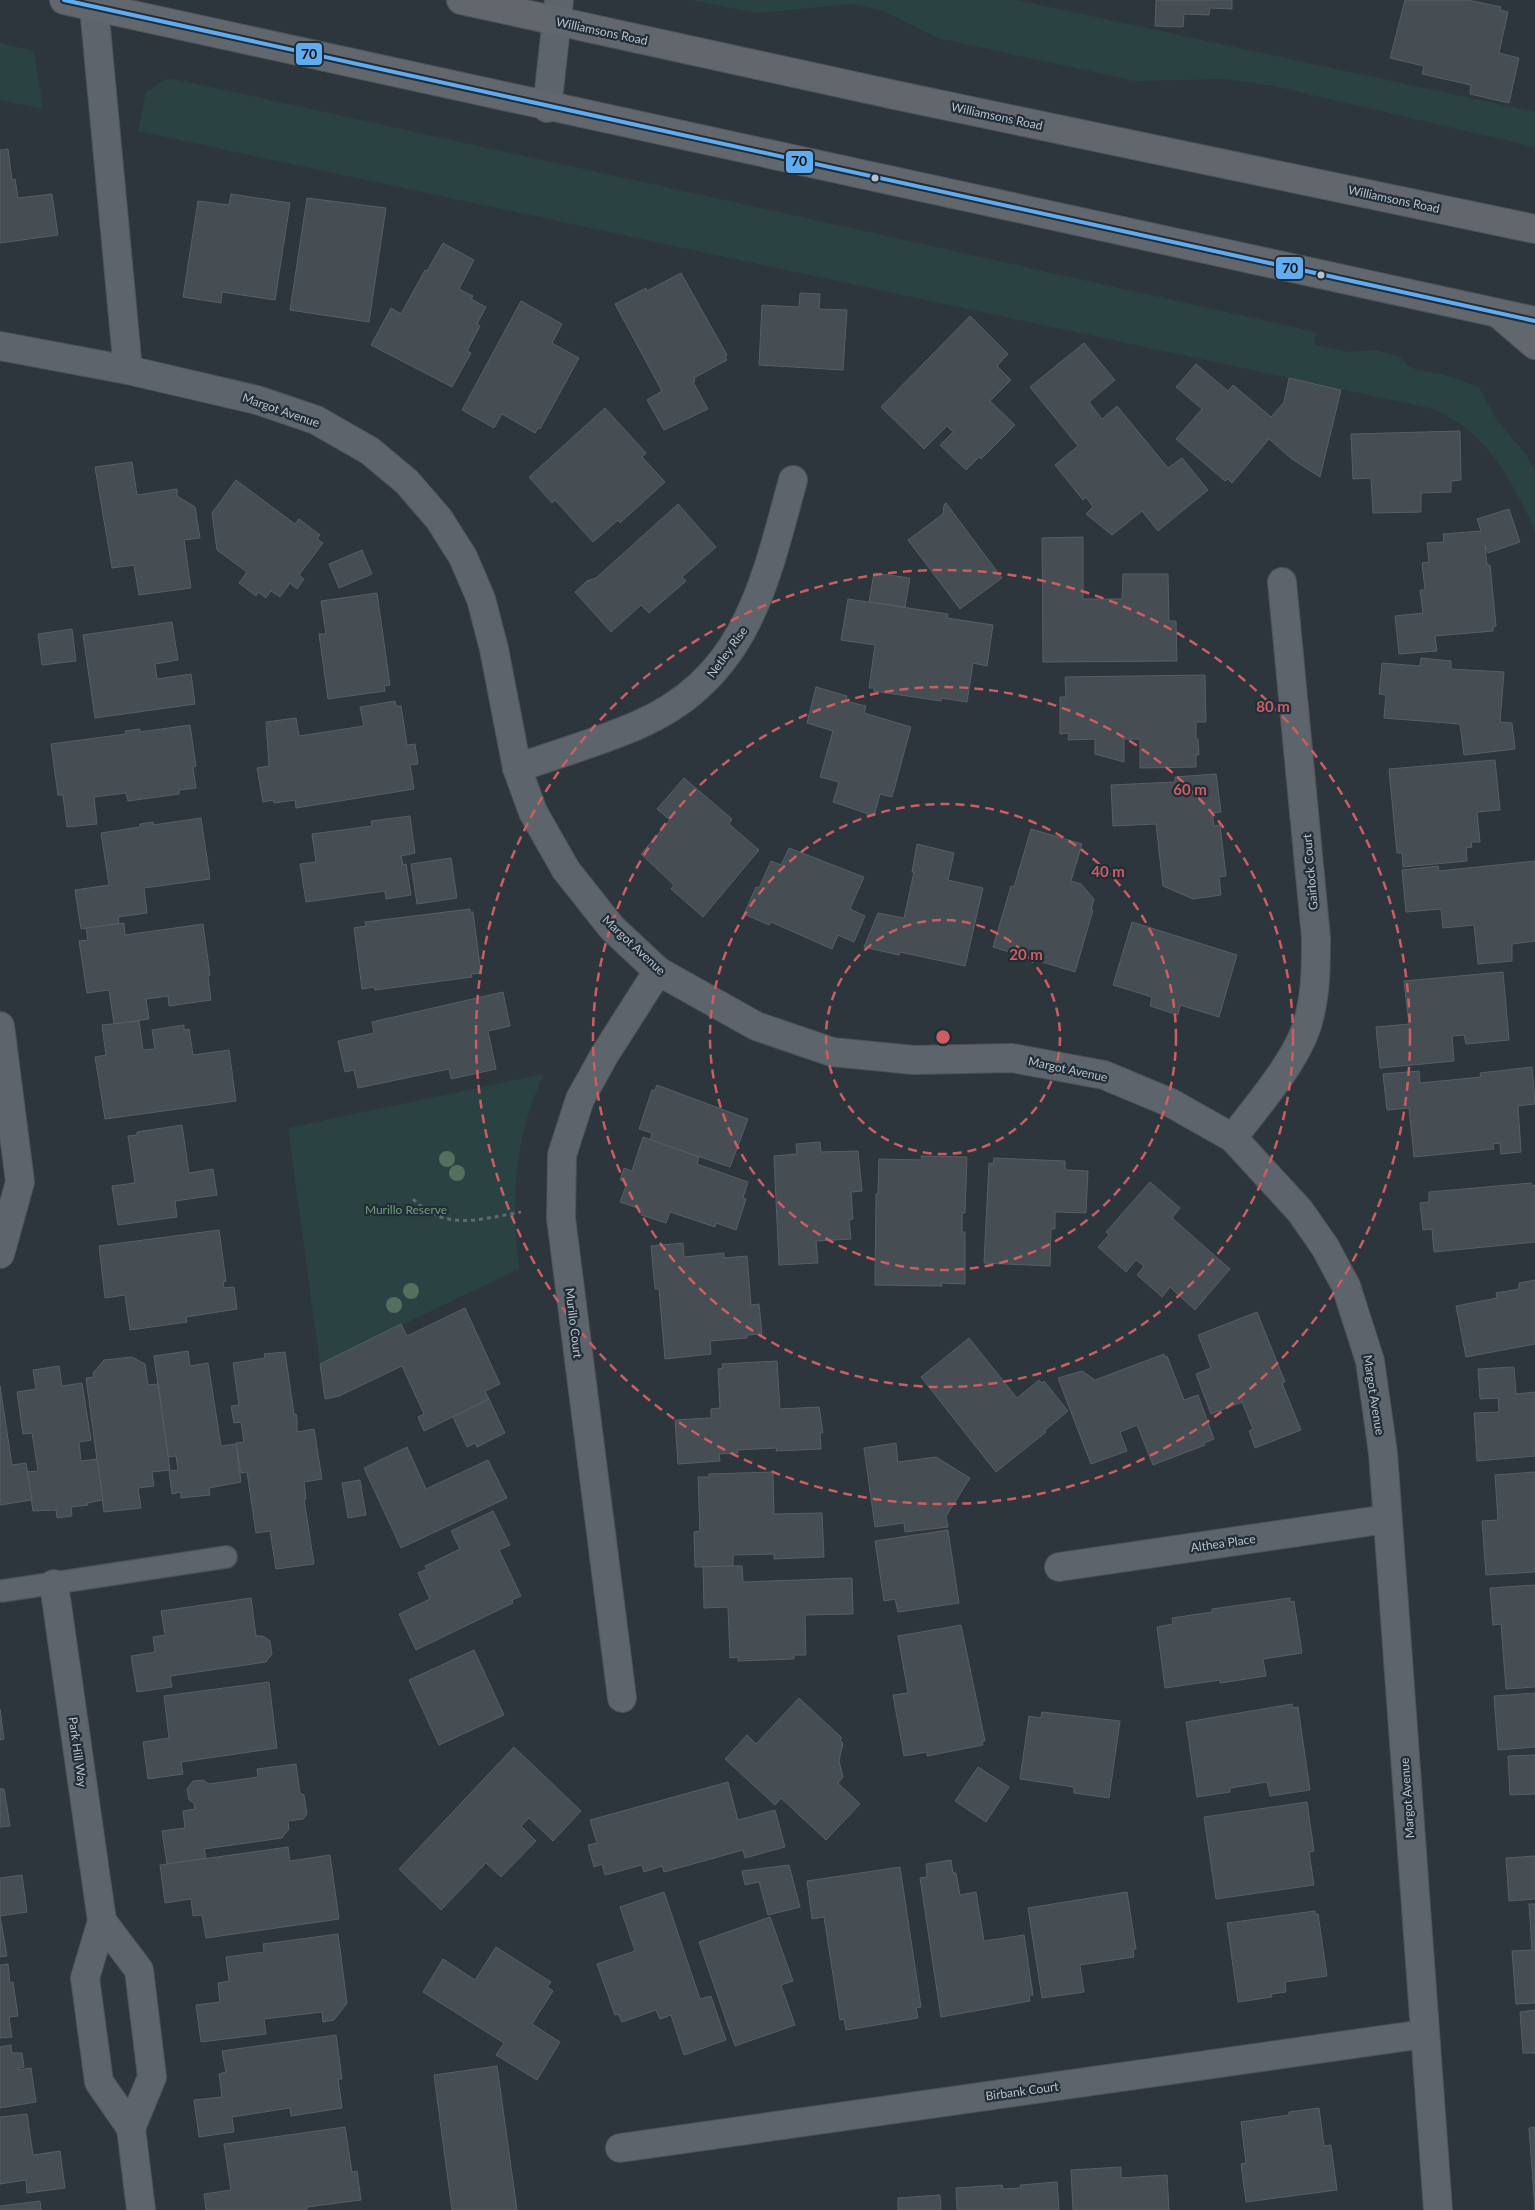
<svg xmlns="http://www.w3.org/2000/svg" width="1535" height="2210" font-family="Lato,sans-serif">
<rect width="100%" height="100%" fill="#2e363d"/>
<g fill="#2b4243">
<polygon points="691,0 1017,0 1535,112 1535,147 1274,86 1225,79 1135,81 938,38 884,11 852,4 758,13"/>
<polygon points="0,43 34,51 43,109 0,100"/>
<path d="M 174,79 L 815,220 L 1316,332 L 1314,345 L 1349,352 L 1375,350 L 1400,357 L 1408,366 L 1417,370 L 1442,374 L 1479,387 L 1496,419 L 1525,453 L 1535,471 L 1535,531 C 1518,493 1497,452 1464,427 C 1455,420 1444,415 1434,409 L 138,131 L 146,92 L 164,80 Z"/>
<path d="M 544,1074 C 514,1138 511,1199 519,1269 L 320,1364 L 288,1128 Z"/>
</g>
<g fill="#464d53" stroke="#575e65">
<polygon points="1156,0 1232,0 1232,9 1210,8 1209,15 1184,14 1183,27 1155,26"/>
<polygon points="1405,0 1468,0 1501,7 1500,10 1508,12 1499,53 1519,58 1509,103 1470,94 1471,85 1422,74 1424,66 1390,58"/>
<polygon points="8,149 12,180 15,179 18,198 52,194 58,235 0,243 0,150"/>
<polygon points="231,194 290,203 275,300 222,292 221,303 183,297 198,201 229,205"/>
<polygon points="307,198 386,208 369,322 290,310"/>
<polygon points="443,243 474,260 459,289 473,296 471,299 486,307 477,324 480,326 467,351 471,353 452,387 371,345 391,308 401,314 425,270 427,271"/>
<polygon points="681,273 727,355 725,356 727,360 694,378 695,381 693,382 708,409 664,430 647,400 662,391 615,304 646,288 647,291"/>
<polygon points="800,293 820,294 819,309 847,310 843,370 759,365 762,305 799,307"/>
<polygon points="521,301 562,324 552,343 579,358 540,429 538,428 535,433 502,414 494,428 462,410"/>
<polygon points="970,316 1008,354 997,366 1011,380 990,401 1015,425 981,459 979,457 966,470 940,445 953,432 947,426 924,449 881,407"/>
<polygon points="1084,343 1115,380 1089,402 1102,419 1117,406 1168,468 1182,458 1208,490 1158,531 1142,511 1112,535 1086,514 1093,507 1086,497 1083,500 1055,465 1078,446 1030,387"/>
<polygon points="1196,364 1228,391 1233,385 1271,417 1284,402 1289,378 1341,390 1320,477 1292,459 1269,439 1232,483 1228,479 1225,481 1176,439 1202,409 1176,387"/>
<polygon points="605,408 646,453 642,457 665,482 620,523 618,520 593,542 555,500 552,503 529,477"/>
<polygon points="1460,431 1461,480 1451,481 1451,492 1421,493 1421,512 1373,513 1371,478 1353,479 1351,434"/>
<polygon points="132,462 137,495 177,489 177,496 195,507 200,538 184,540 191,588 139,595 134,565 112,568 95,467"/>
<polygon points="236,480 295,524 299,519 320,535 317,539 323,543 299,575 304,579 297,589 290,583 280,597 271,591 266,598 258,592 256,596 239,583 247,572 217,550 212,513"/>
<polygon points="946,503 1002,578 960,609 908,540 943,514 944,505"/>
<polygon points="678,504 716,547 682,577 686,581 649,613 641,605 611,632 575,592 587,581 596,578"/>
<polygon points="1509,509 1520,542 1488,553 1485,545 1487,565 1490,565 1496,626 1493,627 1493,631 1435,636 1437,651 1399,654 1395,616 1423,613 1420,590 1425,590 1422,563 1429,562 1427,543 1444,542 1443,534 1481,531 1477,519"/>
<polygon points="1083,537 1083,599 1122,599 1123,574 1168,574 1169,621 1176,621 1177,661 1043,662 1042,538"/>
<polygon points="362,550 372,574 339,588 329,564"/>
<polygon points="874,573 910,578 905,607 869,602"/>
<polygon points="377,593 390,685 384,686 385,691 328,699 319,634 326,634 321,601"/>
<polygon points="848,599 948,614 947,618 993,625 987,666 973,663 967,702 941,698 941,701 874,691 874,688 869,688 875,645 841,640"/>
<polygon points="172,622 178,660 155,664 157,679 191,674 195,704 95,718 83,635"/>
<polygon points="72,629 76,661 42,665 38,634"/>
<polygon points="1421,658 1451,661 1451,669 1504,672 1500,722 1512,723 1515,749 1464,755 1460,724 1384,718 1386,695 1379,694 1382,663 1420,666"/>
<polygon points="1205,675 1206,722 1196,722 1196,739 1198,739 1199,755 1196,755 1196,767 1140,768 1140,739 1124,739 1124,762 1095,754 1095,739 1068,740 1069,733 1060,734 1060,697 1066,697 1065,677"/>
<polygon points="816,687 847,696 845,701 866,706 864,713 911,727 892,797 880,794 874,816 833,802 839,782 820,777 833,731 807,723"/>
<polygon points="395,701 396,706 401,706 407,745 415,744 418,764 410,765 414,789 296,808 295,800 274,803 274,800 263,802 257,768 269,766 266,722 296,718 299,736 364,726 360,707"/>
<polygon points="190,725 196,766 193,767 196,788 179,790 179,794 128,801 126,793 94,797 97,824 67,827 63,795 58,795 51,744 126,734 125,731 140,729 140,732"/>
<polygon points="1495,760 1500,810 1477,812 1480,842 1471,842 1472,847 1466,848 1467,861 1403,867 1402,853 1397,853 1389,769"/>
<polygon points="1216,774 1221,812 1212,813 1214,826 1220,825 1226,876 1219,877 1221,895 1193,899 1163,886 1156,824 1113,826 1111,785 1175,782 1175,777"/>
<polygon points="684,778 732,819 729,824 759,850 703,917 671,889 674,885 641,854 670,820 657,809"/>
<polygon points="410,816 415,853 401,856 403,865 406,864 411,895 386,899 385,891 306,902 300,864 316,862 312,834 372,826 371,821"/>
<polygon points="201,818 210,879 144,888 147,913 118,917 119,924 81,929 75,890 109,885 101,833 140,827 140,824 153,822 153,825"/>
<polygon points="1031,829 1082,844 1071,881 1081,884 1094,899 1091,910 1093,910 1075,972 993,947 1011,886 1014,887"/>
<polygon points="917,844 954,853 948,880 983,888 965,966 900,952 899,955 864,947 878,913 904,918 914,872 912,872"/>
<polygon points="789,848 864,877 850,909 865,916 854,942 838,935 832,949 771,922 769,925 744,914 756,887 759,888 771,861 781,865"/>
<polygon points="451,858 457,898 417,904 411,864"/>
<polygon points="1535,861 1535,941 1512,944 1512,961 1478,964 1474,925 1443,928 1441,909 1406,912 1402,870 1438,866 1439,871"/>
<polygon points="470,909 470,912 473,912 481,973 471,974 472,977 375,990 374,987 362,989 354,928 366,926 365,922"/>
<polygon points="1132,922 1237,955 1219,1017 1180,1005 1178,1015 1150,1006 1152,997 1113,985"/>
<polygon points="124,923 125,935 203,924 210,975 208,976 211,1000 169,1006 168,996 146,999 149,1019 114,1024 109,990 87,993 79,941 88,940 86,928"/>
<polygon points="1503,972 1509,1040 1466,1044 1464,1035 1452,1036 1454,1061 1380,1068 1376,1027 1409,1024 1404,981"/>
<polygon points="503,992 510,1026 488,1031 496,1069 451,1079 449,1069 358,1088 354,1070 345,1072 338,1041 374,1033 372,1022"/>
<polygon points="139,1021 143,1050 155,1049 152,1030 184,1025 184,1030 189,1029 193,1055 229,1050 236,1101 105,1119 95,1057 106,1055 102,1025"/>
<polygon points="1532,1067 1535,1104 1518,1106 1521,1152 1501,1154 1500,1143 1493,1144 1494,1149 1414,1157 1409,1108 1387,1110 1383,1074 1419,1071 1420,1083 1481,1077 1480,1073"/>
<polygon points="657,1085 748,1119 730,1167 650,1140 652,1133 639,1129 652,1090 655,1090"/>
<polygon points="182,1125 189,1173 213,1169 217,1195 175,1201 177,1217 118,1225 112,1186 135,1183 128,1136 137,1135 137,1132"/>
<polygon points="643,1137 699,1157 697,1164 748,1182 743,1198 746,1199 736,1230 716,1223 715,1227 670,1212 666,1223 641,1215 643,1210 620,1202 627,1183 620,1180 624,1168 632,1171"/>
<polygon points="820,1142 821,1152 858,1151 862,1191 851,1192 853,1219 849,1220 851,1239 816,1241 818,1263 779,1265 774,1156 797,1154 796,1144"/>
<polygon points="921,1156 967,1157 965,1213 962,1213 962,1232 965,1232 965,1284 941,1283 942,1286 875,1285 876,1194 878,1194 879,1159 922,1160"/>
<polygon points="994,1158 1065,1161 1065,1168 1067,1170 1088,1171 1086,1213 1055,1212 1055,1229 1051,1229 1050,1266 984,1263 989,1163 993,1164"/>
<polygon points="1150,1182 1180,1208 1172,1218 1230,1269 1195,1310 1170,1287 1162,1297 1137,1275 1144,1266 1136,1260 1126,1272 1098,1247 1109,1235 1106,1232"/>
<polygon points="1531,1183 1532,1186 1535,1185 1535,1242 1434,1252 1432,1229 1423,1230 1420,1203 1429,1202 1429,1192"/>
<polygon points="219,1230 226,1281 223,1282 224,1288 234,1287 237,1309 186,1317 187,1322 130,1330 125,1295 105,1298 99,1246"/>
<polygon points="683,1243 684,1257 724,1253 724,1258 747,1256 751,1305 759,1304 762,1334 747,1335 747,1338 710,1341 711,1354 665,1359 659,1289 655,1289 651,1246"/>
<polygon points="1535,1280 1535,1344 1466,1357 1456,1306 1497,1298 1496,1293 1519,1289 1519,1283"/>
<polygon points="465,1308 500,1384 485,1391 489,1399 424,1431 418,1417 424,1414 402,1366 339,1396 325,1399 320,1364 401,1324 407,1336"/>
<polygon points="1257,1312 1285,1382 1282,1383 1301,1430 1255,1448 1249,1431 1253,1429 1242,1402 1211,1414 1196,1374 1211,1368 1198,1335"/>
<polygon points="969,1338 1017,1398 1039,1380 1042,1383 1044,1381 1068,1411 1044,1431 1046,1432 996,1472 921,1377"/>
<polygon points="188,1351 190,1366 208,1363 221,1446 236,1444 241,1482 209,1488 210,1495 181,1498 181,1492 172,1494 169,1471 178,1470 176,1456 168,1457 154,1356"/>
<polygon points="285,1352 294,1414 296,1414 297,1419 297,1432 314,1429 322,1479 304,1482 306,1499 304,1499 314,1564 276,1569 270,1531 256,1533 247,1472 241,1473 236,1443 244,1442 241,1422 234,1423 231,1406 239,1405 233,1363 265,1358 264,1354"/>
<polygon points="1164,1354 1165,1358 1167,1356 1184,1400 1198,1395 1214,1439 1204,1443 1205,1445 1153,1465 1137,1425 1120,1432 1127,1451 1091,1464 1058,1378 1082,1371 1095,1380"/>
<polygon points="132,1357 145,1364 148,1385 158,1384 170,1470 152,1472 154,1486 138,1488 141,1508 104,1512 86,1378 94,1377 93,1373 104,1360"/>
<polygon points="777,1361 780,1409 819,1407 823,1433 820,1433 821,1449 776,1451 777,1448 737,1450 738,1453 719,1454 720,1461 678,1464 675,1420 711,1418 711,1409 720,1408 718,1369 723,1368 722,1364"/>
<polygon points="59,1366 62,1386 82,1383 91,1440 79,1442 81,1461 97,1459 103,1500 87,1503 88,1505 71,1507 72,1516 57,1518 56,1510 33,1511 27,1472 38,1471 32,1433 23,1434 17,1392 36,1389 33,1370"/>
<polygon points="1514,1367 1516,1394 1535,1392 1535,1456 1477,1461 1474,1413 1499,1412 1498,1398 1480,1399 1478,1369"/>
<polygon points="0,1386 12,1465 26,1463 32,1500 0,1505"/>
<polygon points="489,1399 505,1433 477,1447 475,1443 467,1447 453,1417"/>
<polygon points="896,1443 898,1462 936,1457 970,1478 946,1516 948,1527 905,1532 904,1523 875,1527 864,1448"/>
<polygon points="407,1447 426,1489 488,1460 507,1498 401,1548 364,1468"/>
<polygon points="773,1472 774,1514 822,1513 824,1557 774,1559 774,1554 733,1555 733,1566 695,1567 694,1532 700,1531 698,1477 709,1477 709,1474"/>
<polygon points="1535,1472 1535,1572 1486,1575 1482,1521 1498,1520 1495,1475"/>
<polygon points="360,1480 366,1515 348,1518 342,1483"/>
<polygon points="493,1511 510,1545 499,1550 521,1596 512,1600 513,1603 416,1650 399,1614 430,1599 418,1573 427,1569 425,1566 460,1549 451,1531"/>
<polygon points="948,1530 959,1603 898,1612 895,1599 884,1601 875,1541"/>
<polygon points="733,1566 742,1566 743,1582 852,1578 853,1614 805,1615 806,1655 794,1655 794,1659 738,1661 738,1657 730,1658 728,1607 704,1608 703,1567"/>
<polygon points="1535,1585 1535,1687 1506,1689 1501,1624 1493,1625 1490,1588"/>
<polygon points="251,1598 256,1636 263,1636 270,1641 272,1654 266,1662 170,1676 172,1687 137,1692 131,1656 155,1652 153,1637 165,1635 161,1611"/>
<polygon points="1290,1598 1290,1602 1294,1601 1302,1653 1263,1659 1266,1676 1220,1683 1220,1680 1165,1688 1157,1627 1173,1624 1172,1618 1212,1612 1212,1609"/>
<polygon points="961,1625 985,1741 982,1741 983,1745 927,1756 927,1752 904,1756 893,1695 908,1693 898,1636"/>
<polygon points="474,1650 504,1715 439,1745 409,1680"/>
<polygon points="269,1682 277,1748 181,1762 183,1774 148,1779 143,1742 169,1738 164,1696"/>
<polygon points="1535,1693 1535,1747 1498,1750 1494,1696"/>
<polygon points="799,1698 842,1738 840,1740 843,1743 839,1761 843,1777 838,1783 860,1804 826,1840 781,1798 775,1805 725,1759 747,1735 756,1744"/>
<polygon points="1292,1704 1293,1708 1298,1707 1310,1790 1270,1796 1267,1782 1230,1788 1230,1792 1197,1797 1186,1722"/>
<polygon points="0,1709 4,1739 0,1740"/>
<polygon points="1042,1712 1120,1721 1109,1798 1074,1793 1074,1787 1020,1779 1029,1716 1041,1718"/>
<polygon points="514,1747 581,1811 553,1841 529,1818 521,1826 536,1841 501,1877 486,1863 441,1910 399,1869"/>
<polygon points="1535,1755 1535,1794 1510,1795 1508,1756"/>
<polygon points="296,1764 300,1793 304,1795 307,1814 303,1819 288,1821 289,1829 282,1838 204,1849 206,1858 167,1864 162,1831 185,1828 183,1811 195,1809 194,1803 189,1800 187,1789 193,1781 203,1780 209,1784 258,1777 257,1769"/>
<polygon points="978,1767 1009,1787 986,1822 955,1801"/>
<polygon points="728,1782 738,1820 775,1810 785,1847 745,1858 743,1850 664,1872 662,1866 644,1872 642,1865 605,1875 602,1864 594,1867 588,1845 597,1843 590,1820"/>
<polygon points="0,1789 4,1789 10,1826 0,1827"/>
<polygon points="1307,1802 1314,1851 1309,1852 1314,1885 1216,1899 1204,1817"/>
<polygon points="288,1847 290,1861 330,1855 339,1919 206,1938 202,1915 193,1916 191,1899 165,1903 160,1865"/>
<polygon points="1535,1856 1535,1899 1509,1901 1506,1858"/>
<polygon points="951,1860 953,1873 956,1873 960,1895 976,1892 984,1941 1024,1935 1033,1995 1029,1995 1030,2001 941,2017 920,1878 927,1877 926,1864"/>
<polygon points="789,1865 800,1907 768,1915 759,1882 745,1885 742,1871"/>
<polygon points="900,1867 921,2007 916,2008 918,2018 846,2030 844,2019 840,2020 824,1917 812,1919 807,1881"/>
<polygon points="22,1875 27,1912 0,1916 7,1956 0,1957 0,1878"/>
<polygon points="664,1892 700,1999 711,1996 726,2040 684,2055 671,2015 660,2019 656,2010 622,2022 618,2014 615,2015 597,1964 635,1951 620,1907"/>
<polygon points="1127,1892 1136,1949 1133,1949 1134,1957 1080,1965 1084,1992 1042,1998 1028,1908"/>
<polygon points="1529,1904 1535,1904 1535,2003 1516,2004 1512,1951 1532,1950"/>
<polygon points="1315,1911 1315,1914 1318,1914 1327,1976 1285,1982 1286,1992 1271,1994 1272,1997 1238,2002 1227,1923"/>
<polygon points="770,1917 793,1981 781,1985 795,2025 735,2046 699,1942"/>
<polygon points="338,1934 347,2003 334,2020 323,2022 322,2012 264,2019 266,2034 201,2042 196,2005 220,2002 218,1983 229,1981 226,1957 264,1952 263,1944"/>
<polygon points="496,1947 551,1982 547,1987 553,1991 532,2024 560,2042 537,2080 496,2055 504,2043 423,1992 443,1959 475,1980"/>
<polygon points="8,1964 10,1983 13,1982 18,2016 9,2017 12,2037 0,2038 0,1965"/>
<polygon points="1535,2010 1535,2053 1523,2053 1520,2012"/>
<polygon points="336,2035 342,2079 338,2079 342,2108 291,2116 290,2108 232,2117 234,2132 199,2137 194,2100 222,2097 219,2074 226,2072 222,2051"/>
<polygon points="11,2045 12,2053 22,2053 24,2067 18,2068 18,2070 31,2068 36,2102 0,2108 0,2047"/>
<polygon points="497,2066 517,2210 452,2210 434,2075"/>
<polygon points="1319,2108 1324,2146 1331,2145 1337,2190 1246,2202 1241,2164 1246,2163 1241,2122 1289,2115 1289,2112"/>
<polygon points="27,2114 33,2155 60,2151 65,2188 27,2193 26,2180 0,2184 0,2117"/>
<polygon points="345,2127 352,2172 357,2171 361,2200 307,2207 307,2210 206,2210 204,2194 231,2190 224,2144"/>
<polygon points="1535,2127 1535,2210 1529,2128"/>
<polygon points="1121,2167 1121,2178 1167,2175 1169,2210 1073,2210 1071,2170"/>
<polygon points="1057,2182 1059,2210 957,2210 956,2188 1002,2185 1003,2189 1021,2188 1020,2185"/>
<polygon points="940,2195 941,2210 898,2210 898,2198"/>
<polygon points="40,2201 41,2210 0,2210 0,2206"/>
</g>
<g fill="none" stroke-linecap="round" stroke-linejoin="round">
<defs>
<polyline id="service" points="2,1591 226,1557"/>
<g id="minor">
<polyline points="94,7 128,370"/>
<polyline points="547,108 559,0"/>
<polyline points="0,346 128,370 257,400 316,420 370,451 407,482 439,519 463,557 481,599 494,649 517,768 533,812 566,870 612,928 658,971 756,1026 832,1052 914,1060 1012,1058 1104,1075 1171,1103 1233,1138 1300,1211 1325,1247 1346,1286 1370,1361 1383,1453 1438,2210"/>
<path d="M 517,768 C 557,754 599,742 638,725 C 747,678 765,582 793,480"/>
<polyline points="0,1026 20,1182 0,1254"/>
<path d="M 1233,1138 C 1257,1105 1300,1058 1309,1018 C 1316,991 1316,965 1316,938 L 1282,582"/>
<polyline points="1059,1567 1387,1519"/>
<polyline points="54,1584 102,1921 85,1978 99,2082 131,2128 141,2210"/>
<polyline points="622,1698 561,1218 562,1155 580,1099 605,1054 658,971"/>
<polyline points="102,1921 139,1970 152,2077 131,2128"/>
<polyline points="620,2148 1424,2034"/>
</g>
<g id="primary">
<path d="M 64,0 C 554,110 1045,214 1535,321"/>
<polyline points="461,0 895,95 1535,229"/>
<polyline points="1500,315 1535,345"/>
</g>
</defs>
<use href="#service" stroke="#4d5257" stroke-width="24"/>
<use href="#minor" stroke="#4d5257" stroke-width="30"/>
<use href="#primary" stroke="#4c535a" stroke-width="30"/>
<path stroke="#62686e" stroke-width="3" stroke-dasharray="4 4" stroke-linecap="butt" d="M 413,1199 C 446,1232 480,1219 521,1212"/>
<use href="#service" stroke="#5e646b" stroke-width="21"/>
<use href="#minor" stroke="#5e646b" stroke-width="28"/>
<use href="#primary" stroke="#61676c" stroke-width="28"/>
<defs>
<path id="bus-1" d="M 64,0 C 554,110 1045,214 1535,321"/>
</defs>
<use href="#bus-1" stroke="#212d38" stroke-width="8"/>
<use href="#bus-1" stroke="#60acee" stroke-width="4"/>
</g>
<g fill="#536f5d">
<circle cx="447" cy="1159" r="8"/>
<circle cx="457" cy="1173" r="8"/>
<circle cx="411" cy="1291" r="8"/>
<circle cx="394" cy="1305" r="8"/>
</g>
<g fill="none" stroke="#cc5e62" stroke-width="2.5" stroke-dasharray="9 6">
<circle cx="943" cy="1037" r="117"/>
<circle cx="943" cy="1037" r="233"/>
<circle cx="943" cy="1037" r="350"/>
<circle cx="943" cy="1037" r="467"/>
</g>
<g fill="#bac3cd" stroke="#212d38" stroke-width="2">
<circle cx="875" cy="178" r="4.5"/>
<circle cx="1321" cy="275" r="4.5"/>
</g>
<g text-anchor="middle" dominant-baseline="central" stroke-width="4.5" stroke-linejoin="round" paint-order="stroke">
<g font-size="12" fill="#bac3cd" stroke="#212d38">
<text transform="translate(602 31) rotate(12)">Williamsons Road</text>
<text transform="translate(997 116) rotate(12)">Williamsons Road</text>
<text transform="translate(1394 199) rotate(12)">Williamsons Road</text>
<text transform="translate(281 410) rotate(19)">Margot Avenue</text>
<text transform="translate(727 652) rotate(-54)">Netley Rise</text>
<text transform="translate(1310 872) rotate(-95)">Gairlock Court</text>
<text transform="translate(634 945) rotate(43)">Margot Avenue</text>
<text transform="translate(1068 1069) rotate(12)">Margot Avenue</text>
<text transform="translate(574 1323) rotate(83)">Murillo Court</text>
<text transform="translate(1374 1395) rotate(81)">Margot Avenue</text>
<text transform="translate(1223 1543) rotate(-8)">Althea Place</text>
<text transform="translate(78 1752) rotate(82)">Park Hill Way</text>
<text transform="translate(1407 1798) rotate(-94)">Margot Avenue</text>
<text transform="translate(1022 2091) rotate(-8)">Birbank Court</text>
</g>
<g font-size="12" fill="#719d77" stroke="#212d38">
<text x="406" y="1209">Murillo Reserve</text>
</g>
</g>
<circle cx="943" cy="1037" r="8" fill="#cc5e62" stroke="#212d38" stroke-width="2.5"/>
<g font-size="15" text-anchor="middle" font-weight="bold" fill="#cc5e62" stroke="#212d38" stroke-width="4.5" stroke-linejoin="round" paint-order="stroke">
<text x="1273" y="712">80 m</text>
<text x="1190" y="795">60 m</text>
<text x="1108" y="877">40 m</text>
<text x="1026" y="960">20 m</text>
</g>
<g stroke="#212d38" stroke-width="2">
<rect x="295" y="42" width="28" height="24" rx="5" fill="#60acee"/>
<rect x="785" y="150" width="29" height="24" rx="5" fill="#60acee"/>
<rect x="1275" y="256" width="29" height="24" rx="5" fill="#60acee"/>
</g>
<g font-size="14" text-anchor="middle" font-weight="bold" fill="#111">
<text x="309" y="59">70</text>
<text x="799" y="166">70</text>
<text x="1290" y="273">70</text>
</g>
</svg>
